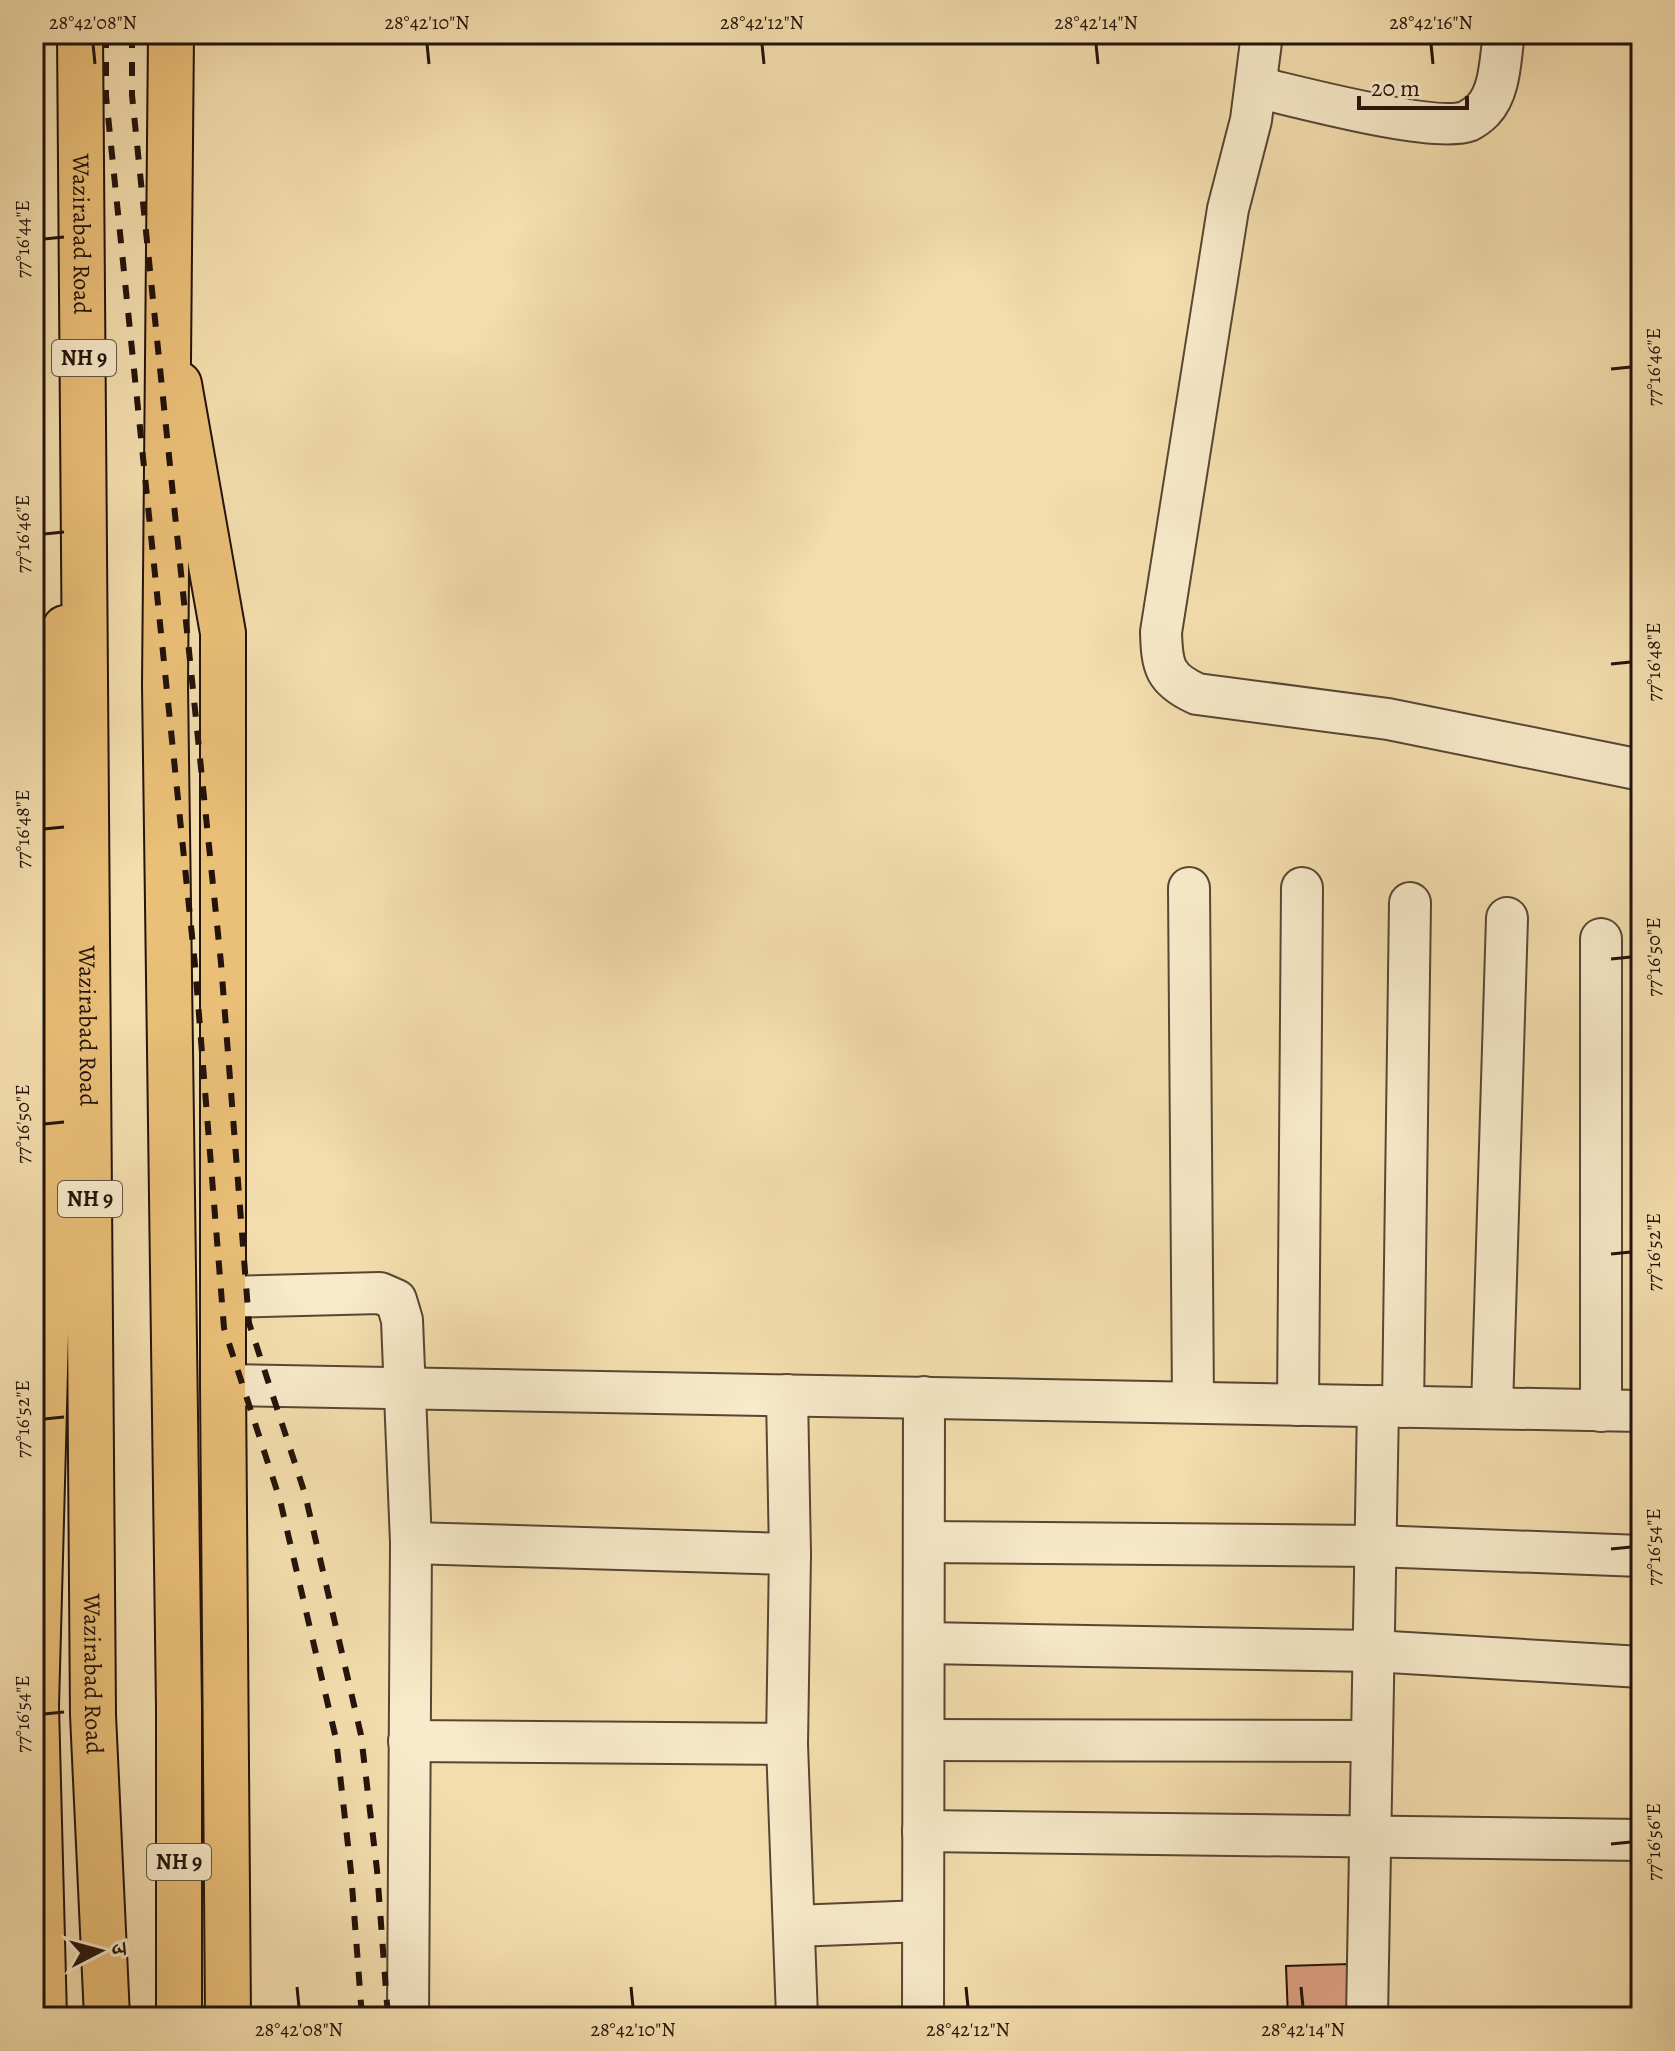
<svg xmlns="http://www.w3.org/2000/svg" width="1675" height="2051" font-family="Alegreya,'Noto Serif Devanagari',serif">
<rect width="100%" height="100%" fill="#f4deae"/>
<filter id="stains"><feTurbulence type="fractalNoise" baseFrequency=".0025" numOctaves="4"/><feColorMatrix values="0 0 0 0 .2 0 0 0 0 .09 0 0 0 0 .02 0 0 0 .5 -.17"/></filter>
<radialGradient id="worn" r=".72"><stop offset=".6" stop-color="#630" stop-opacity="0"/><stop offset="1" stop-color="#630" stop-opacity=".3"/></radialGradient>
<polygon fill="#dfa283" stroke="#23130b" stroke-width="2" points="1349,1964 1351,2017 1288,2017 1286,1966"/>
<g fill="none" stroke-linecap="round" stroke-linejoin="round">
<defs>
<g id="minor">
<path d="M 1262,34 L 1251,120 L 1228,209 L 1161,632 C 1162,666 1164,679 1197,694 L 1388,719 L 1641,770"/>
<path d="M 1256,87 C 1296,96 1435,134 1468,121 C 1472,119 1480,113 1483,110 C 1501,91 1500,58 1504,34"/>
<polyline points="1189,888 1193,1402"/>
<polyline points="223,1297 380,1293 396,1300 402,1320 411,1543 408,2017"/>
<polyline points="223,1385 1641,1411"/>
<polyline points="787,1395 790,1554 787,1744 797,2017"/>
<polyline points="1298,1405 1302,888"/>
<polyline points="1403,1407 1410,903"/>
<polyline points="1492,1408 1507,918"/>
<polyline points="1601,1411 1601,939"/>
<polyline points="924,1542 1375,1546 1641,1556"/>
<polyline points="411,1543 790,1554"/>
<polyline points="924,1643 1373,1651 1641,1667"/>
<polyline points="924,1740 1372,1741"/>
<polyline points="409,1741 787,1744"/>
<polyline points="923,1831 1641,1840"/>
<polyline points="794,1926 923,1921"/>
<polyline points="923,2017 924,1397"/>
<polyline points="1367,2017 1378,1406"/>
</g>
<g id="major">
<polyline points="179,384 223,633 223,1385 228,2017"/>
<polyline points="44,2017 36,1706 65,628"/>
</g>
<g id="highway">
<path id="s1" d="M 80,34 L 93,1715 L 107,2017"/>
<polyline points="171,34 165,685 179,1708 179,2017"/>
</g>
</defs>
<use href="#minor" stroke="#574634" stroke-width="44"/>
<use href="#major" stroke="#23130b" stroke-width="48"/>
<use href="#highway" stroke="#23130b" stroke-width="48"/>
<use href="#minor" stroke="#f8eaca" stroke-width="40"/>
<use href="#major" stroke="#eabf77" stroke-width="44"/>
<use href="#highway" stroke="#eabf77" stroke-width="44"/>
<g stroke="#23130b" stroke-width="6" stroke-dasharray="14 14" stroke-linecap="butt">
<polyline points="106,34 106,96 195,965 224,1328 280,1500 336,1739 351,1872 362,2017"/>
<polyline points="132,34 132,95 221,963 249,1323 305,1494 361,1735 377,1870 388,2017"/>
</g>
</g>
<path fill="none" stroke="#23130b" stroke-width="3" d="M 93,44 L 95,64M 427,44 L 429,64M 762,44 L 764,64M 1096,44 L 1098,64M 1431,44 L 1433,64M 44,239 L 64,237M 1611,369 L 1631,367M 44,534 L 64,532M 1611,664 L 1631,662M 44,829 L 64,827M 1611,959 L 1631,957M 44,1124 L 64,1122M 1611,1254 L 1631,1252M 44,1419 L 64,1417M 1611,1549 L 1631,1547M 44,1714 L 64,1712M 1611,1844 L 1631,1842M 297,1987 L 299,2007M 631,1987 L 633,2007M 966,1987 L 968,2007M 1301,1987 L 1303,2007"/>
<g text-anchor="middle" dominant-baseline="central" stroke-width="8" stroke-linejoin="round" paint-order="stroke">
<g fill="#f8eaca" stroke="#635444" stroke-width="2">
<rect x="52" y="340" width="64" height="36" rx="6"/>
<rect x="58" y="1181" width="64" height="36" rx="6"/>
<rect x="147" y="1844" width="64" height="36" rx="6"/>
</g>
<g font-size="22" font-weight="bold" fill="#23130b">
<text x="84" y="358">NH 9</text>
<text x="90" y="1199">NH 9</text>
<text x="179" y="1862">NH 9</text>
</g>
<g font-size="24" fill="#23130b" stroke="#f8eaca">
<text stroke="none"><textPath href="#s1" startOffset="200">Wazirabad Road</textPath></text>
<text stroke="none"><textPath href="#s1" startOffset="992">Wazirabad Road</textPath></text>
<text stroke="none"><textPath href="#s1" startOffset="1640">Wazirabad Road</textPath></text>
</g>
</g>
<rect width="1675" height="2051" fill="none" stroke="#f4deae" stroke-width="88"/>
<g transform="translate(100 1951) rotate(84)" stroke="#f8eaca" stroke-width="6" paint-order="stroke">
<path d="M0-6L14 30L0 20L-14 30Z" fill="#23130b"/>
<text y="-12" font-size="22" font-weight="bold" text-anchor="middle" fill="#23130b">उ</text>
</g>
<path d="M1359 96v12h108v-12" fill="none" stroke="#23130b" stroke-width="4"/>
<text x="1371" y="96" font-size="24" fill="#23130b" stroke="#f8eaca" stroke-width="6" paint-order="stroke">20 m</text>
<rect x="44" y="44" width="1587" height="1963" fill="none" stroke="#23130b" stroke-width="3"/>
<g font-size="20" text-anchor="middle" fill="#23130b">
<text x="93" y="29">28°42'08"N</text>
<text x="427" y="29">28°42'10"N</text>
<text x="762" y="29">28°42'12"N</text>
<text x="1096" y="29">28°42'14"N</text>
<text x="1431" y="29">28°42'16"N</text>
<text transform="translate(22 239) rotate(-90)" y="7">77°16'44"E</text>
<text transform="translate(1653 367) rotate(-90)" y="7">77°16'46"E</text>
<text transform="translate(22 534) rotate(-90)" y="7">77°16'46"E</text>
<text transform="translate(1653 662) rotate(-90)" y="7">77°16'48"E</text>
<text transform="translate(22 829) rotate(-90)" y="7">77°16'48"E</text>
<text transform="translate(1653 957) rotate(-90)" y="7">77°16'50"E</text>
<text transform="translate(22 1124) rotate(-90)" y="7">77°16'50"E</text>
<text transform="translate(1653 1252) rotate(-90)" y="7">77°16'52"E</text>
<text transform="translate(22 1419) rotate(-90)" y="7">77°16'52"E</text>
<text transform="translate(1653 1547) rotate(-90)" y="7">77°16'54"E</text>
<text transform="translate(22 1714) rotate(-90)" y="7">77°16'54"E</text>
<text transform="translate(1653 1842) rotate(-90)" y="7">77°16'56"E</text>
<text x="299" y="2036">28°42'08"N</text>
<text x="633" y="2036">28°42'10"N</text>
<text x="968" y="2036">28°42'12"N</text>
<text x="1303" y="2036">28°42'14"N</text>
</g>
<rect width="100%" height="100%" filter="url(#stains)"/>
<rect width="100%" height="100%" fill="url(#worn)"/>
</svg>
